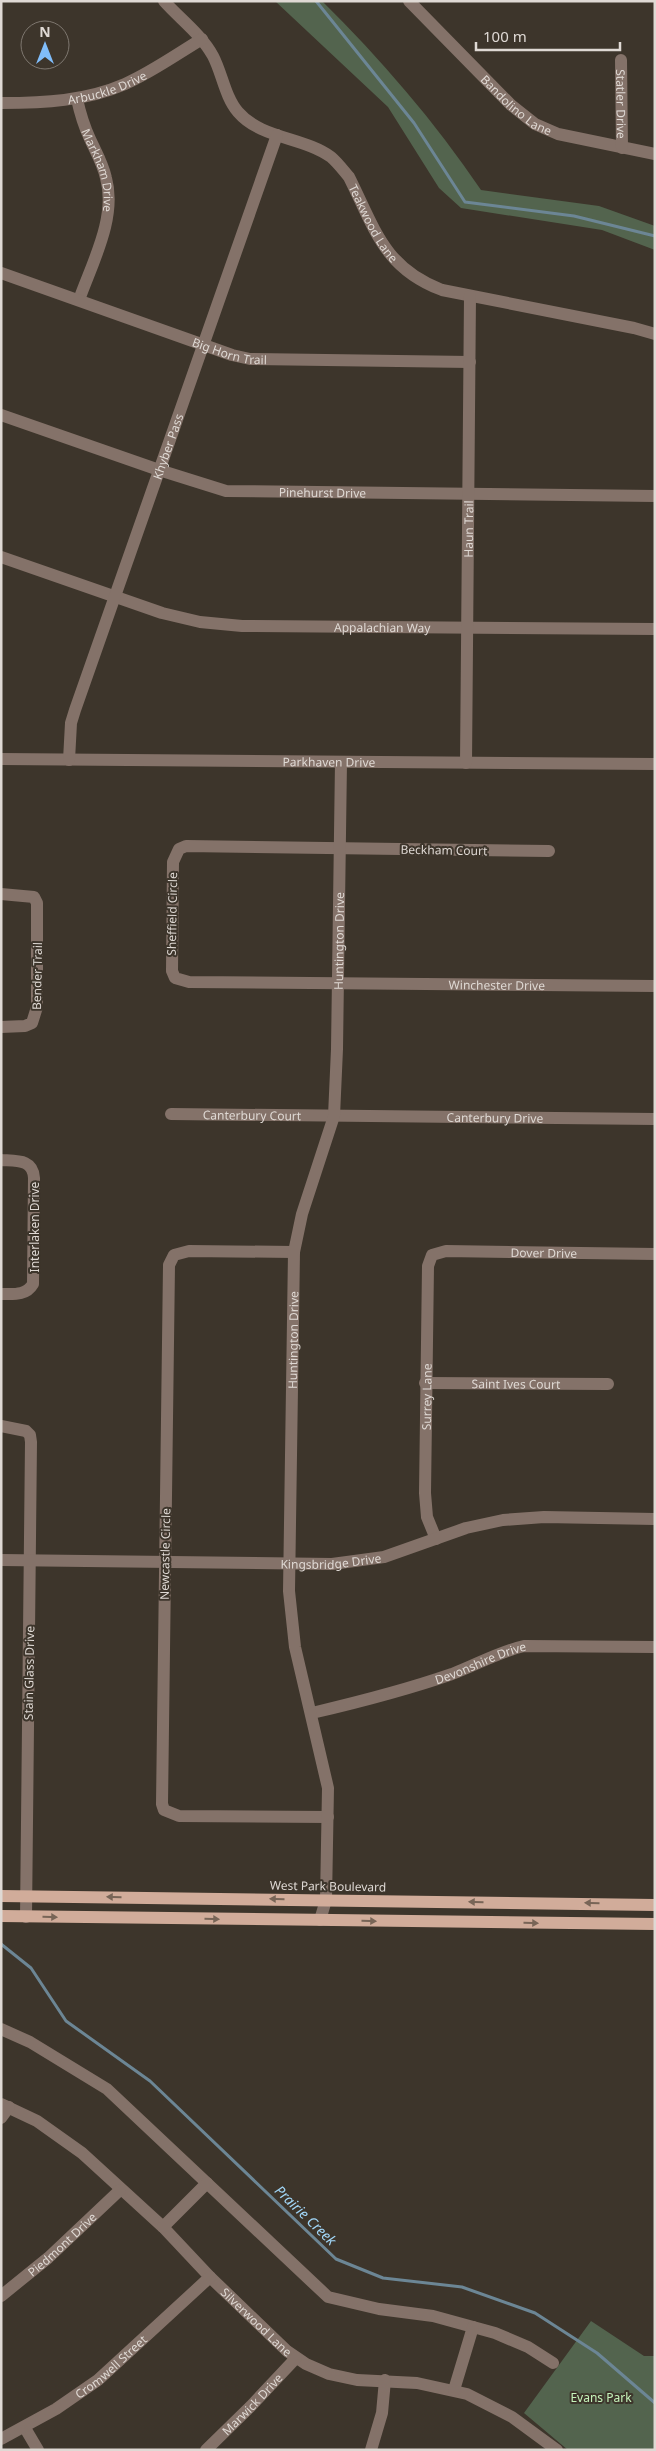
<svg xmlns="http://www.w3.org/2000/svg" width="656" height="2451" font-family="'Noto Sans',sans-serif">
<rect width="100%" height="100%" fill="#3d352b"/>
<g fill="#53644e">
<path d="M 275,1 L 322,1 C 380,58 435,122 481,190 L 599,206 L 655,226 L 655,250 L 602,230 L 461,208 L 439,188 L 388,107 Z"/>
<polygon points="591,2321 644,2356 655,2356 655,2450 568,2450 524,2413"/>
</g>
<g fill="none" stroke-linecap="round" stroke-linejoin="round">
<g stroke="#6c8695" stroke-width="3">
<polyline points="316,1 414,123 465,202 574,216 655,236"/>
<polyline points="1,1944 31,1968 66,2021 150,2081 336,2259 383,2278 462,2287 535,2313 597,2353 655,2403"/>
</g>
<g stroke="#847269" stroke-width="12">
<path id="s1" d="M 164,1 C 180,19 201,34 213,56 C 222,73 225,97 238,112 C 261,139 304,137 331,157 C 338,163 343,170 349,177 C 375,229 384,268 442,290 L 634,328 L 655,334"/>
<path id="s2" d="M 409,1 L 511,105 L 535,124 L 558,134 L 655,154"/>
<path id="s3" d="M 621,60 L 622,148"/>
<path id="s4" d="M 77,99 C 80,113 84,126 90,139 C 96,152 103,164 106,178 C 117,218 92,263 79,300"/>
<path id="s5" d="M 1,103 C 44,103 86,101 125,84 C 152,72 177,54 202,39"/>
<path id="s6" d="M 1,273 L 232,355 L 250,359 L 470,362"/>
<path id="s7" d="M 1,415 L 159,470 L 226,491 L 655,496"/>
<path id="s8" d="M 1,557 L 162,613 L 200,622 L 242,626 L 655,629"/>
<path id="s9" d="M 1,759 L 655,764"/>
<path id="s10" d="M 69,760 L 71,723 L 75,710 L 277,135"/>
<path id="s11" d="M 466,763 L 470,296"/>
<path id="s12" d="M 549,851 L 186,846 L 179,849 L 173,862 L 172,971 L 175,978 L 189,982 L 655,986"/>
<polyline points="1,894 34,897 37,903 37,1007 32,1023 25,1026 1,1027"/>
<path id="s13" d="M 171,1114 L 655,1119"/>
<path d="M 1,1160 C 17,1161 33,1159 34,1178 L 33,1284 C 26,1296 13,1294 1,1294"/>
<polyline points="294,1252 189,1251 174,1255 169,1265 162,1804 164,1810 179,1816 328,1817"/>
<path id="s14" d="M 425,1383 L 608,1384"/>
<polyline points="1,1426 26,1431 30,1435 31,1442 26,1917"/>
<path id="s15" d="M 436,1539 L 427,1517 L 425,1493 L 428,1266 L 432,1255 L 446,1251 L 655,1254"/>
<path id="s16" d="M 1,1560 L 332,1564 L 384,1557 L 466,1528 L 503,1520 L 544,1517 L 655,1519"/>
<path id="s17" d="M 312,1713 C 359,1702 406,1690 452,1674 C 476,1665 498,1652 524,1646 L 655,1647"/>
<path id="s18" d="M 320,1920 L 326,1900 L 328,1788 L 295,1647 L 289,1591 L 294,1252 L 302,1214 L 334,1116 L 337,1049 L 341,762"/>
<polyline points="1,2029 30,2042 107,2089 328,2297 379,2309 433,2316 495,2333 528,2347 553,2363"/>
<path id="s19" d="M 1,2104 L 37,2121 L 82,2153 L 163,2227 L 210,2277 L 287,2351 L 306,2364 L 329,2374 L 357,2380 L 417,2383 L 467,2394 L 512,2417 L 557,2450"/>
<polyline points="1,2118 9,2107"/>
<polyline points="163,2227 207,2183"/>
<path id="s20" d="M 1,2296 L 48,2258 L 120,2190"/>
<polyline points="454,2390 473,2327"/>
<polyline points="25,2428 38,2450"/>
<path id="s21" d="M 1,2439 L 56,2409 L 98,2380 L 210,2277"/>
<path id="s22" d="M 206,2450 L 251,2406 L 296,2358"/>
<polyline points="371,2450 382,2413 385,2380"/>
</g>
<g stroke="#d1ac9a" stroke-width="12">
<polyline points="1,1896 655,1905"/>
<polyline points="1,1916 655,1924"/>
</g>
</g>
<defs><path id="oneway-solid" d="M-6-.8H1V-3.2L6.5 0L1 3.2V.8H-6Z" transform="scale(1.25)"/></defs>
<g fill="#786557">
<use href="#oneway-solid" transform="translate(114 1897) rotate(-179)"/>
<use href="#oneway-solid" transform="translate(277 1899) rotate(-179)"/>
<use href="#oneway-solid" transform="translate(476 1902) rotate(-179)"/>
<use href="#oneway-solid" transform="translate(592 1903) rotate(-179)"/>
<use href="#oneway-solid" transform="translate(50 1917) rotate(1)"/>
<use href="#oneway-solid" transform="translate(212 1919) rotate(1)"/>
<use href="#oneway-solid" transform="translate(369 1921) rotate(1)"/>
<use href="#oneway-solid" transform="translate(531 1923) rotate(1)"/>
</g>
<g text-anchor="middle" dominant-baseline="central" stroke-width="4" stroke-linejoin="round" paint-order="stroke">
<g font-size="12" fill="#dfd9d4" stroke="#3d352b">
<text stroke="none"><textPath href="#s5" startOffset="108">Arbuckle Drive</textPath></text>
<text stroke="none"><textPath href="#s2" startOffset="150">Bandolino Lane</textPath></text>
<text stroke="none"><textPath href="#s3" startOffset="44">Statler Drive</textPath></text>
<text stroke="none"><textPath href="#s4" startOffset="75">Markham Drive</textPath></text>
<text stroke="none"><textPath href="#s1" startOffset="319">Teakwood Lane</textPath></text>
<text stroke="none"><textPath href="#s6" startOffset="242">Big Horn Trail</textPath></text>
<text stroke="none"><textPath href="#s10" startOffset="330">Khyber Pass</textPath></text>
<text stroke="none"><textPath href="#s7" startOffset="334">Pinehurst Drive</textPath></text>
<text stroke="none"><textPath href="#s11" startOffset="234">Haun Trail</textPath></text>
<text stroke="none"><textPath href="#s8" startOffset="392">Appalachian Way</textPath></text>
<text stroke="none"><textPath href="#s9" startOffset="328">Parkhaven Drive</textPath></text>
<text transform="translate(444 850) rotate(1)">Beckham Court</text>
<text transform="translate(172 914) rotate(-89)">Sheffield Circle</text>
<text stroke="none"><textPath href="#s18" startOffset="990">Huntington Drive</textPath></text>
<text transform="translate(37 976) rotate(-89)">Bender Trail</text>
<text stroke="none"><textPath href="#s12" startOffset="824">Winchester Drive</textPath></text>
<text stroke="none"><textPath href="#s13" startOffset="81">Canterbury Court</textPath></text>
<text stroke="none"><textPath href="#s13" startOffset="324">Canterbury Drive</textPath></text>
<text transform="translate(34 1227) rotate(-90)">Interlaken Drive</text>
<text stroke="none"><textPath href="#s15" startOffset="399">Dover Drive</textPath></text>
<text stroke="none"><textPath href="#s18" startOffset="585">Huntington Drive</textPath></text>
<text stroke="none"><textPath href="#s14" startOffset="91">Saint Ives Court</textPath></text>
<text stroke="none"><textPath href="#s15" startOffset="144">Surrey Lane</textPath></text>
<text transform="translate(165 1554) rotate(-89)">Newcastle Circle</text>
<text stroke="none"><textPath href="#s16" startOffset="330">Kingsbridge Drive</textPath></text>
<text stroke="none"><textPath href="#s17" startOffset="176">Devonshire Drive</textPath></text>
<text transform="translate(29 1673) rotate(-89)">Stain Glass Drive</text>
<text transform="translate(328 1886) rotate(1)">West Park Boulevard</text>
<text stroke="none"><textPath href="#s20" startOffset="80">Piedmont Drive</textPath></text>
<text stroke="none"><textPath href="#s19" startOffset="338">Silverwood Lane</textPath></text>
<text stroke="none"><textPath href="#s21" startOffset="132">Cromwell Street</textPath></text>
<text stroke="none"><textPath href="#s22" startOffset="65">Marwick Drive</textPath></text>
</g>
<g font-size="12" fill="#c6f4bb" stroke="#3d352b">
<text x="601" y="2397">Evans Park</text>
</g>
<g font-size="14" font-style="italic" fill="#a1d6f7" stroke="#3d352b">
<text transform="translate(306 2215) rotate(44)">Prairie Creek</text>
</g>
</g>
<rect width="656" height="2451" fill="none" stroke="#dfd9d4" stroke-width="5"/>
<g transform="translate(45 45)"><circle r="24" fill="#3d352b" stroke="#7e776f"/>
<path d="M0-4L9 19L0 12L-9 19Z" fill="#80bdfa"/>
<text y="-8" font-size="14" font-weight="bold" text-anchor="middle" fill="#dfd9d4">N</text>
</g>
<path d="M476 42v8h144v-8" fill="none" stroke="#dfd9d4" stroke-width="2.5"/>
<text x="483" y="42" font-size="15" fill="#dfd9d4" stroke="#3d352b" stroke-width="4" paint-order="stroke">100 m</text>
</svg>
